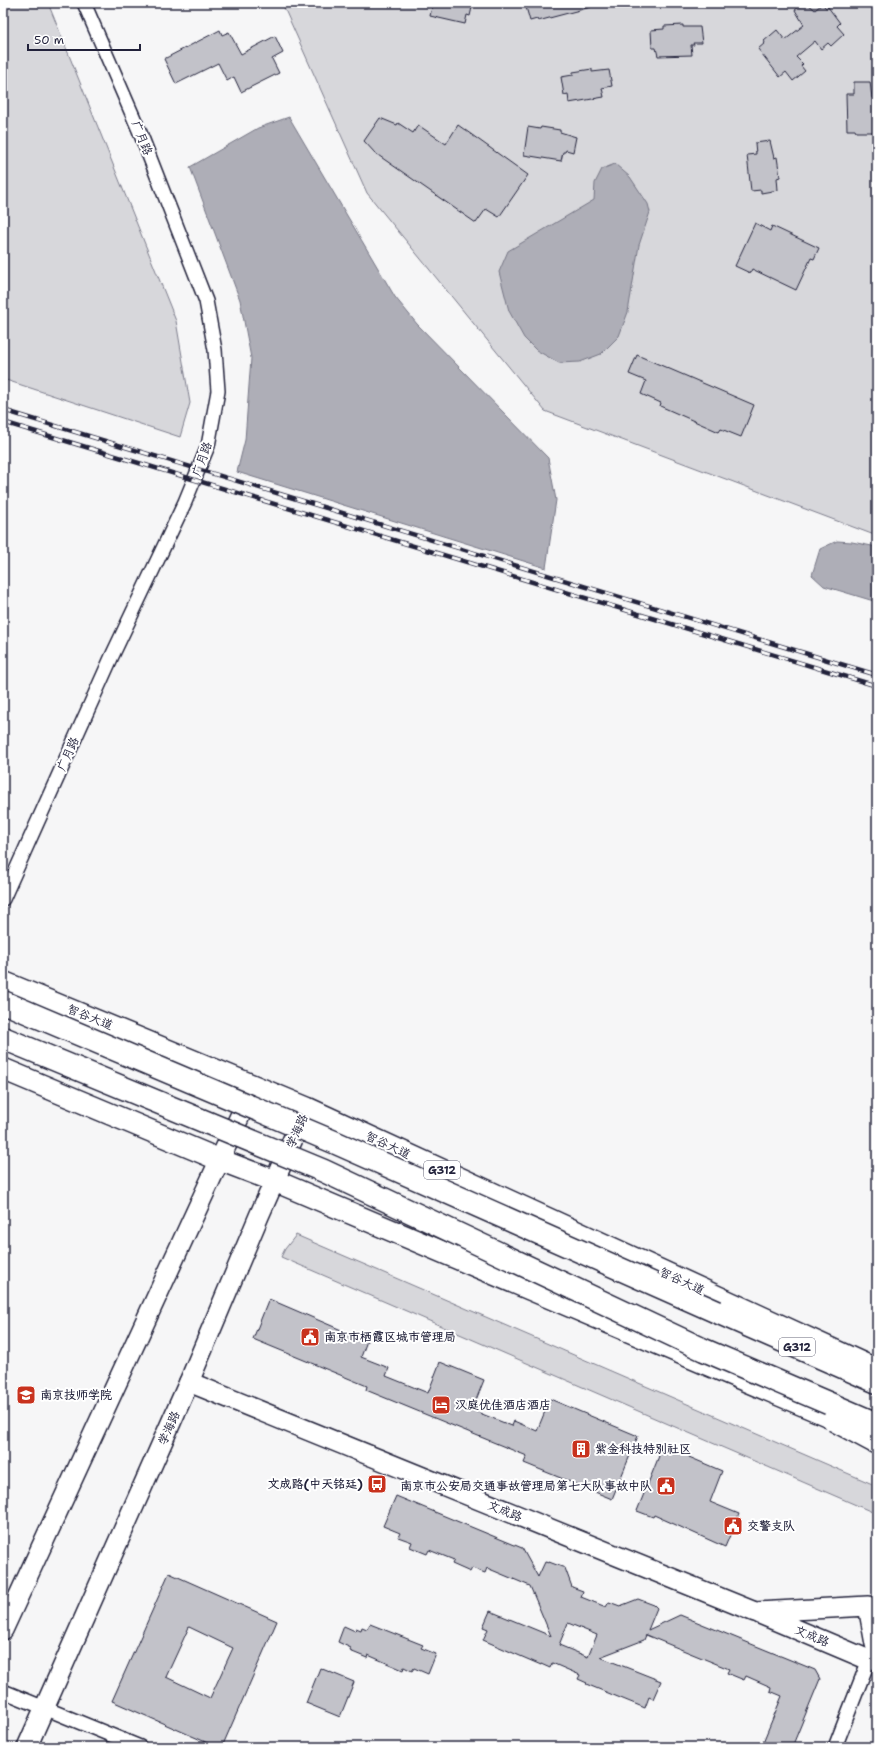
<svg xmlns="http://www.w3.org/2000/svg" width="880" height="1750" font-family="'Shantell Sans','LXGW WenKai TC',sans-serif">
<rect width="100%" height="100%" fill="#f6f6f7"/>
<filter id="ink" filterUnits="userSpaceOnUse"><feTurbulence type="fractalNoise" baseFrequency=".025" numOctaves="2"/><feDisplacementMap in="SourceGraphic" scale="8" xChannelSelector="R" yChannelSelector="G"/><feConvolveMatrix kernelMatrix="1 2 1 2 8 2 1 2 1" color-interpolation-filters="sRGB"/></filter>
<g filter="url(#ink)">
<g fill="#d7d7db" stroke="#7c7c8b">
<polygon points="3,3 48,3 176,321 190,403 180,437 3,379"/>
<polygon points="282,3 877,3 877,536 545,411 367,193"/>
<polygon points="296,1235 877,1486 877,1514 281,1257 285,1249"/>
</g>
<g fill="#aeaeb7" stroke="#767685">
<polygon points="289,117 395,297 417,324 548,458 556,500 546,568 237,472 245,440 251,358 240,300 190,167 258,128"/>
<polygon points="615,164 630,177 648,204 650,212 639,245 628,312 619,336 601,354 580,362 559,363 536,350 524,338 509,311 499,272 508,251 594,200 595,183 602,169"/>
<polygon points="837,541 852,542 877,547 877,602 824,586 812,575 820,549"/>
</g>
<g fill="#c2c2c9" stroke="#22223b" fill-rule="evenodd">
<polygon points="433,3 473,3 470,16 467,15 465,24 430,16"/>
<polygon points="538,3 591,3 591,7 538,21 537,19 530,21 526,7"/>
<polygon points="804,3 807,3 815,10 822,4 826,8 828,7 840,23 837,26 844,34 831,46 828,43 821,49 815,41 796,57 803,64 801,66 805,71 793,81 786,72 780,77 758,49 765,43 764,41 777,30 785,40 804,25 795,10"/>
<polygon points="683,25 683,27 700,27 702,43 693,43 694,45 691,45 692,55 658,56 656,48 652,48 651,30 664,29 664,26"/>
<polygon points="220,30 222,35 229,32 241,54 275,36 283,53 272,59 279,73 241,92 234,77 227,81 218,63 176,84 164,59"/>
<polygon points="592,69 592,72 609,70 612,86 602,88 604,97 569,103 568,94 564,95 561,77 573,75 573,72"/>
<polygon points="854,82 870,82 872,98 876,98 877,119 874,119 875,132 856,132 855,130 847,130 846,94 854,94"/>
<polygon points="380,118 397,125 398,123 413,133 418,125 446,144 458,125 528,175 499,217 486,209 476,223 375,153 364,141"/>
<polygon points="528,127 540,129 541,127 560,130 560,132 576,137 573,152 566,150 565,152 563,152 561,161 524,155"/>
<polygon points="770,141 774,158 777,157 780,177 777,178 778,190 761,193 761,190 751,191 747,155 756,154 755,143"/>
<polygon points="755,223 770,231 772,226 819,248 814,259 811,258 796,290 752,269 750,273 735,266"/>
<polygon points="637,355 754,405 741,437 721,429 719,432 660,406 661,403 641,394 646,381 629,374"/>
<polygon points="269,1299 367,1341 361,1357 389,1368 386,1376 428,1393 440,1362 484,1380 472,1410 512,1426 514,1421 537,1431 550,1399 638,1436 612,1499 524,1463 527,1456 366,1390 367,1386 253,1339"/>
<polygon points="663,1443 690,1454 689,1457 722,1471 710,1502 739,1514 725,1547 654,1515 653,1517 637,1511 659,1456 658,1455"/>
<path d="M 396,1496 L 522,1548 L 538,1577 L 545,1562 L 549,1563 L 549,1562 L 565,1568 L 572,1587 L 583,1591 L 581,1597 L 606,1607 L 609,1602 L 620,1606 L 638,1599 L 654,1605 L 657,1608 L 648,1630 L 680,1615 L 815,1670 L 820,1679 L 792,1747 L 761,1747 L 782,1696 L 770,1691 L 771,1687 L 746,1676 L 744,1680 L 727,1673 L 729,1669 L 646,1635 L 644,1640 L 600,1657 L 661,1681 L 653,1699 L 649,1697 L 645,1708 L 586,1684 L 587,1683 L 578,1679 L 580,1675 L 552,1663 L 550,1668 L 541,1664 L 541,1665 L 483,1640 L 488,1629 L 483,1627 L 490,1611 L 551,1636 L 530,1586 L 487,1568 L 485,1573 L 472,1568 L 470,1572 L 452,1564 L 454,1560 L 429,1550 L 427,1554 L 410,1547 L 412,1542 L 398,1537 L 400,1533 L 383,1526 ZM 568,1623 L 597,1635 L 588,1657 L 559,1645 Z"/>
<path d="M 169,1573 L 277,1621 L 222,1747 L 217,1747 L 112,1701 ZM 189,1627 L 233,1648 L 210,1698 L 166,1677 Z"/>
<polygon points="370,1624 423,1645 421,1648 436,1654 428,1674 414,1668 412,1671 404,1667 403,1670 368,1655 367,1658 350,1651 351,1648 338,1642 344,1626 355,1631 356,1628 361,1630 362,1627 367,1629"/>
<polygon points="320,1668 354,1682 340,1717 306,1703"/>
</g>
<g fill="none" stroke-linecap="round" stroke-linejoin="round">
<defs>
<g id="street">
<polyline points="3,899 112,656 185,502 208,446 218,391 215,350 206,301 139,130 84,3"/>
<polyline points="3,1691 140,1747"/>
<polyline points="835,1747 872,1652"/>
</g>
<g id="secondary">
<polyline points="189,1382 755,1612 868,1606 875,1644 877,1645"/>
<polyline points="760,1614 869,1660"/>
<polyline points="3,1630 251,1092"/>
<polyline points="27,1747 189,1382 259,1216 304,1114"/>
</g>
<g id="primary">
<polyline points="3,982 307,1108 877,1370"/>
<polyline points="3,1069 220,1160 275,1181 850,1425"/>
</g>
<polyline id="highway" points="717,1312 877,1382"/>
</defs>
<use href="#street" stroke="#22223b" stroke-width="16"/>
<use href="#secondary" stroke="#22223b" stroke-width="22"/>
<use href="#primary" stroke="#22223b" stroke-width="24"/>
<use href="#highway" stroke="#22223b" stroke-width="25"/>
<use href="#street" stroke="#fff" stroke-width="13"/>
<use href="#secondary" stroke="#fff" stroke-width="19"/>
<use href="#primary" stroke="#fff" stroke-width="21"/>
<use href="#highway" stroke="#fff" stroke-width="22"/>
<defs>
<g id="rail">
<polyline points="3,410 877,675"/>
<polyline points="3,422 877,686"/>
</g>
</defs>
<use href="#rail" stroke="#22223b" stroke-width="4.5"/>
<use href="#rail" stroke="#fff" stroke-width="3" stroke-dasharray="9" stroke-linecap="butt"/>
<defs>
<g id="highway-bridge">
<polyline points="3,1002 334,1142 717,1312"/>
<polyline points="3,1038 324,1171 704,1350 877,1424"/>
<polyline points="834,1420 877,1443"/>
</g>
</defs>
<use href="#highway-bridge" stroke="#22223b" stroke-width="25" stroke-linecap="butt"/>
<use href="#highway-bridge" stroke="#fff" stroke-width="22"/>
</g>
</g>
<defs>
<symbol id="civic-square" viewBox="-11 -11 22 22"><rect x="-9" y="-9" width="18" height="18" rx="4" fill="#c8321e" stroke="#fff"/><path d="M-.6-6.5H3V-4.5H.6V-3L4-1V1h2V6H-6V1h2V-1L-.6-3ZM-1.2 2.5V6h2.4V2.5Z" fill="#fff"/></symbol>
<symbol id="university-square" viewBox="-11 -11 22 22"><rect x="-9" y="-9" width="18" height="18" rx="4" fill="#c8321e" stroke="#fff"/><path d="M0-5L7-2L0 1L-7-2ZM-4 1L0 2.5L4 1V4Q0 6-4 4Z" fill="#fff"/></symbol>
<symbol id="hotel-square" viewBox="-11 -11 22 22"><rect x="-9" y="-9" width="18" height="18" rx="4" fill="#c8321e" stroke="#fff"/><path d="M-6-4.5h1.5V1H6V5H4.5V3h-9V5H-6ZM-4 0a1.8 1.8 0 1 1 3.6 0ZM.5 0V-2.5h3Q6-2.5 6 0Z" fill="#fff"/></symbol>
<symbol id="building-square" viewBox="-11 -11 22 22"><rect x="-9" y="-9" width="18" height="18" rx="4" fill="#c8321e" stroke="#fff"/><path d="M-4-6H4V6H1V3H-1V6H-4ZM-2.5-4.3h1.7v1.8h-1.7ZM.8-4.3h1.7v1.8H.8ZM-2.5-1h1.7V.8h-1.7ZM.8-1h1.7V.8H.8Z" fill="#fff"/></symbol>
<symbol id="bus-square" viewBox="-11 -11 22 22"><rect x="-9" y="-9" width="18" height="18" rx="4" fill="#c8321e" stroke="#fff"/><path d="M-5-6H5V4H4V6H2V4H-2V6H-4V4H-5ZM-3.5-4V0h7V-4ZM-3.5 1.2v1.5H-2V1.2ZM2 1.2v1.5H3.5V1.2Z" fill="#fff"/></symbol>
</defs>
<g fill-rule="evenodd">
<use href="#civic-square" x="299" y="1326" width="22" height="22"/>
<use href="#university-square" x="15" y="1384" width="22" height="22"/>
<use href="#hotel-square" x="430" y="1394" width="22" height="22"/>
<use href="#building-square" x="570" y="1438" width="22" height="22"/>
<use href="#bus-square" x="366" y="1473" width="22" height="22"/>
<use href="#civic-square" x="655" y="1475" width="22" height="22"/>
<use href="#civic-square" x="722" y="1515" width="22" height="22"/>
</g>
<g text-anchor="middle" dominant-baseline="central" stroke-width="4" stroke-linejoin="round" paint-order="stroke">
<g fill="#fff" stroke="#646476" stroke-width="1">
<rect x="424" y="1161" width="36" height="18" rx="3"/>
<rect x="779" y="1338" width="36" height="18" rx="3"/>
</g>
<g font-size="11" font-weight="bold" fill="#22223b">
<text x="442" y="1170">G312</text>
<text x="797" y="1347">G312</text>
</g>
<g font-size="12" fill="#22223b" stroke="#fff">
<text transform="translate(142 138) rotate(68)">广月路</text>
<text transform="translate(202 459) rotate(-70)">广月路</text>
<text transform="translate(68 754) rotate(-66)">广月路</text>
<text transform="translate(90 1017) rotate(22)">智谷大道</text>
<text transform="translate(297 1131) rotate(-66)">学海路</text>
<text transform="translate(388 1145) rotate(25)">智谷大道</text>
<text transform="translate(682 1281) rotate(25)">智谷大道</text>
<text transform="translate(169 1428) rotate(-66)">学海路</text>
<text transform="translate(505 1511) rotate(22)">文成路</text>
<text transform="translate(812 1636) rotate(23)">文成路</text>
</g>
<g font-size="12" font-weight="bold" fill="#22223b" stroke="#fff" text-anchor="start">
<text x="324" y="1337">南京市栖霞区城市管理局</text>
<text x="40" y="1395">南京技师学院</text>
<text x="455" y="1405">汉庭优佳酒店酒店</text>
<text x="595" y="1449">紫金科技特别社区</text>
<text x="363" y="1484" text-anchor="end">文成路(中天铭廷)</text>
<text x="652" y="1486" text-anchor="end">南京市公安局交通事故管理局第七大队事故中队</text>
<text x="747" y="1526">交警支队</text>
</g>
</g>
<rect width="880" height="1750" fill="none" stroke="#fff" stroke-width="16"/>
<rect x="8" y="8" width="864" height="1734" fill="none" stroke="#22223b" stroke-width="1.5" filter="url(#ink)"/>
<path d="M28 44v6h112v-6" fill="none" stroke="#22223b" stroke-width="2"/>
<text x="34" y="44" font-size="12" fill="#22223b" stroke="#ffffff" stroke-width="3" paint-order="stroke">50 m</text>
</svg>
